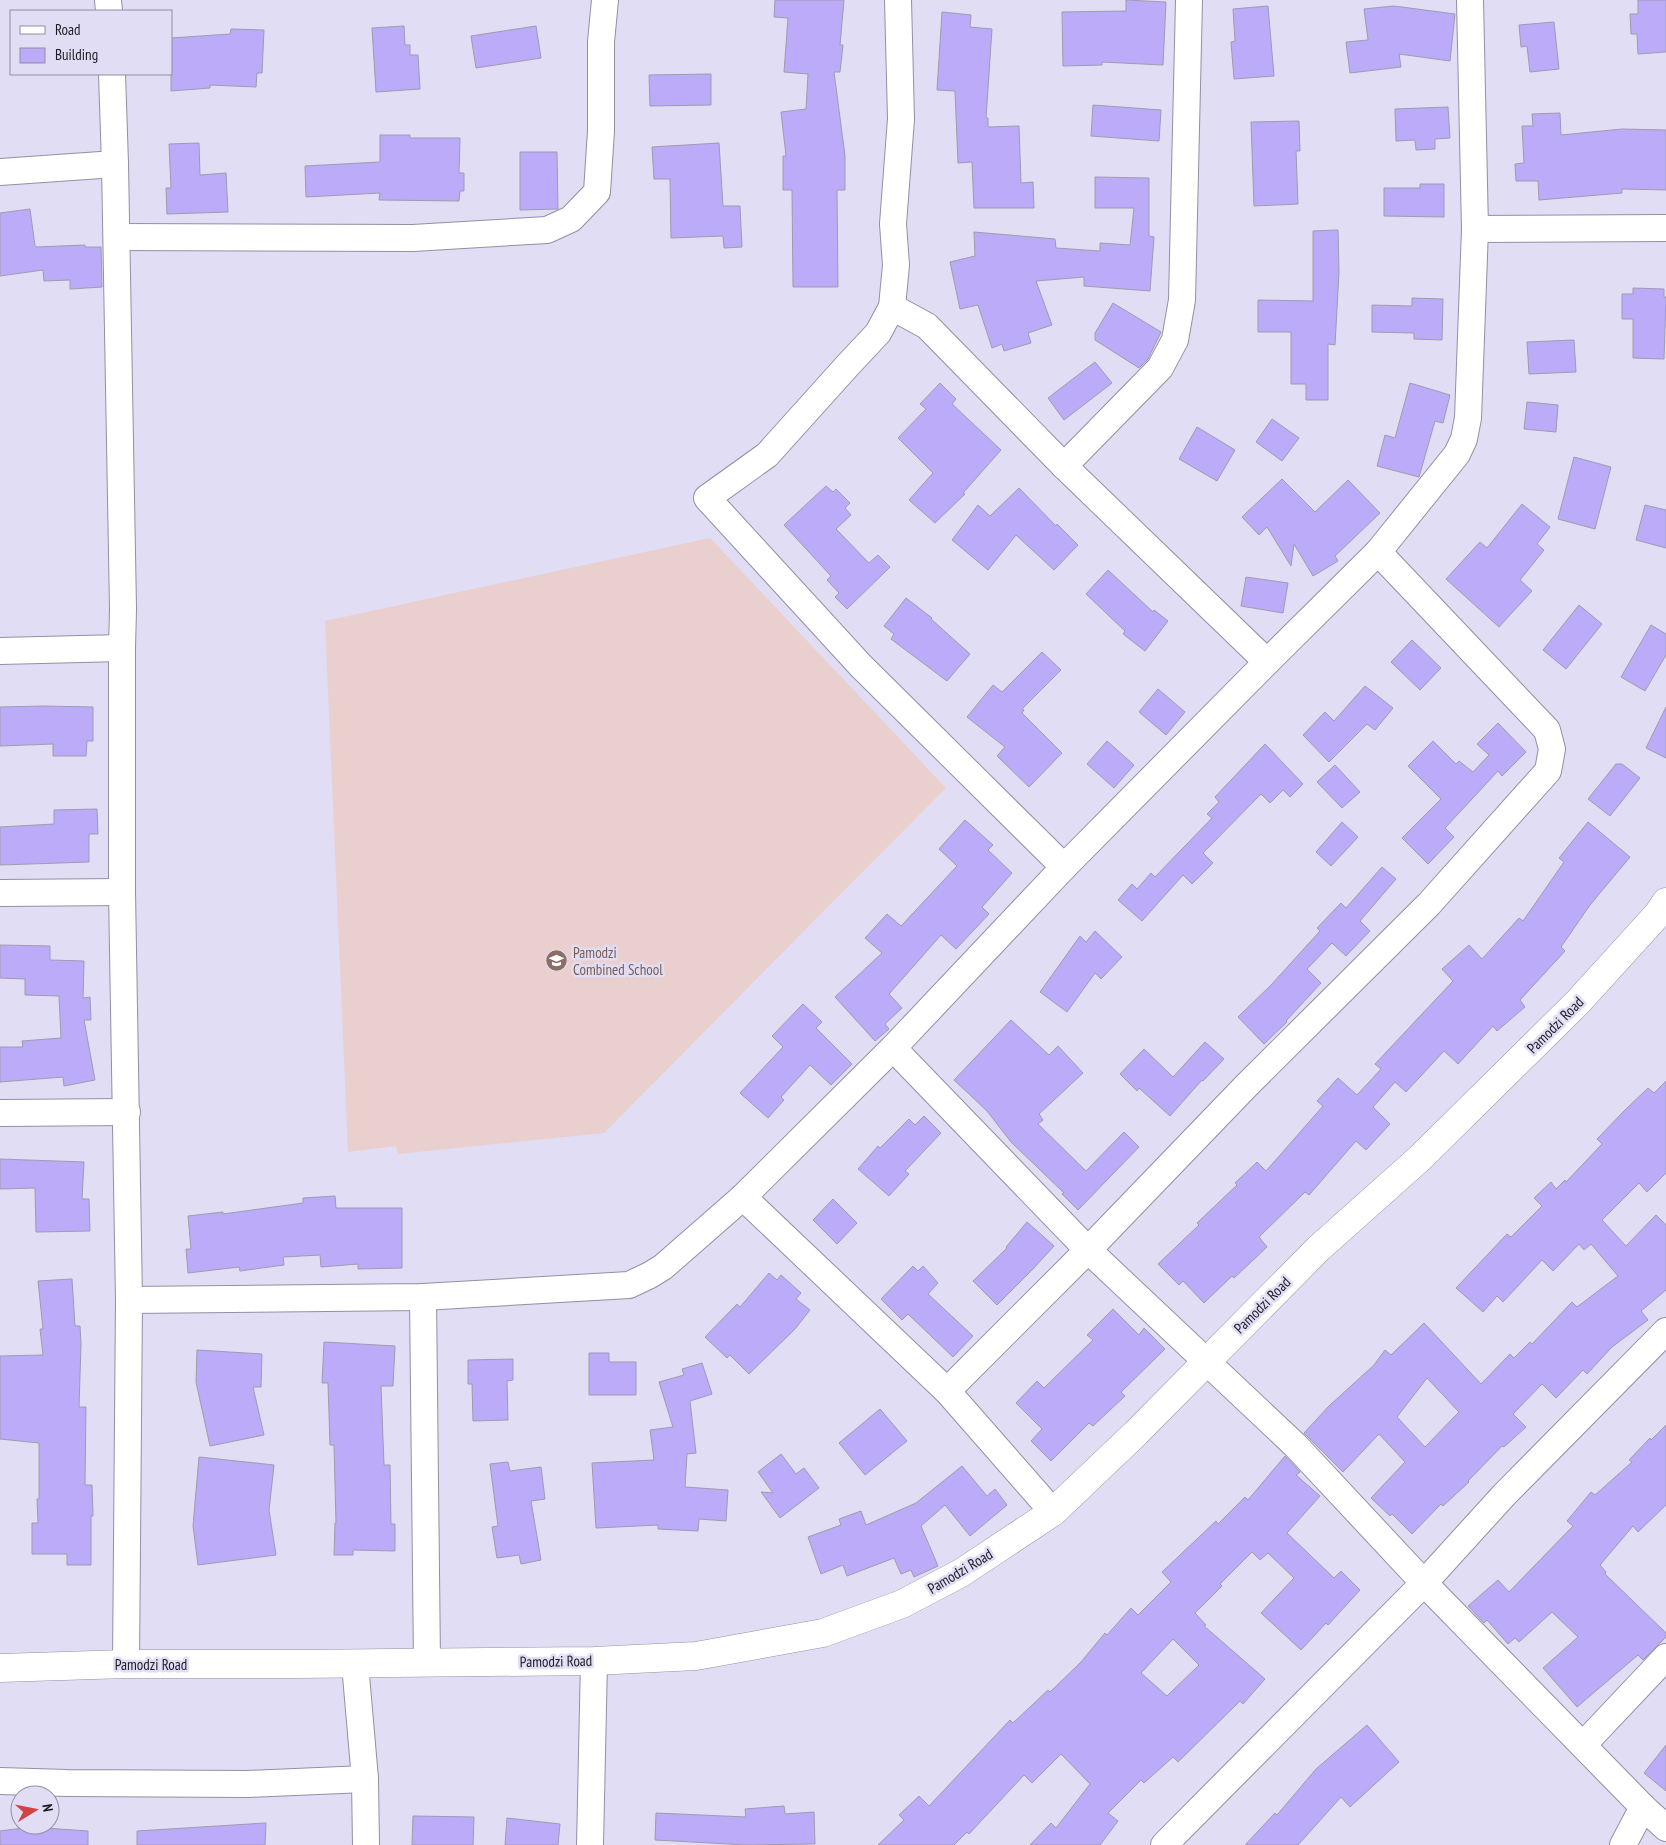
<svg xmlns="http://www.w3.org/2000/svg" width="1666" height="1845" font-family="'PT Sans Narrow',sans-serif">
<rect width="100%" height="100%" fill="#e1ddf4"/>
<polygon fill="#eacfcf" points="710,538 946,788 604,1133 398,1154 396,1146 348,1152 325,621"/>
<g fill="#bcabf8" stroke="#9f9bb0" fill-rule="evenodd">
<polygon points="775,0 844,0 840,45 843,45 840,72 834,72 845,156 845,190 837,190 838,287 793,287 792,190 783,190 783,156 786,156 781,112 806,109 808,74 784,72 788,18 774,17"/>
<polygon points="1126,0 1166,2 1163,65 1102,62 1102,65 1063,66 1062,12 1126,11"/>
<polygon points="1638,0 1666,0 1666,52 1638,54 1637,34 1631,34 1630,14 1638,14"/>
<polygon points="1268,6 1274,76 1234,79 1231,42 1235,41 1233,9"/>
<polygon points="1394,6 1455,14 1450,61 1399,54 1401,67 1350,73 1346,42 1368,40 1364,9"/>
<polygon points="942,12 971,15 970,27 992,29 986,118 988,118 988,127 1019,126 1021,183 1033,182 1034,208 974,208 972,162 958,163 955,91 937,90"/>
<polygon points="1554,22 1559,69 1530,72 1527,46 1521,47 1519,25"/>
<polygon points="404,26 405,45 410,45 410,55 418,55 420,89 376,92 372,28"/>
<polygon points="536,26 541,58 476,68 471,36"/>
<polygon points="231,29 264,30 262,73 257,73 256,87 210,85 210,88 171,91 171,38 230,34"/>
<polygon points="711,74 711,105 650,106 649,75"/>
<polygon points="1093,105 1161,110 1159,141 1091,136"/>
<polygon points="1448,107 1450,138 1435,139 1435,149 1416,150 1415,140 1396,141 1395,109"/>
<polygon points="1560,113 1561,135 1622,129 1666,130 1666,190 1622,189 1622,193 1539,200 1538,181 1516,181 1515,164 1524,163 1522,126 1533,126 1532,114"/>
<polygon points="1299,121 1300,151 1296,151 1298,204 1254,206 1251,122"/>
<polygon points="380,135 410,135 410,138 460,138 459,173 464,173 464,191 460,191 459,201 379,200 380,193 306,197 305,166 380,162"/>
<polygon points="199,143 200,175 226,173 228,212 167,214 166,188 171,188 169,144"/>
<polygon points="719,143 723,206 740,206 742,247 724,248 723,236 671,238 670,179 654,179 652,147"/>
<polygon points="520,152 557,152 558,209 520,210"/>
<polygon points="1095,177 1149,178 1149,236 1154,237 1150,291 1084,286 1084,277 1036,281 1052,325 1028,333 1031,343 1004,351 1002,344 992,348 978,305 960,309 950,262 975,256 974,232 1055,239 1056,248 1100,251 1100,243 1130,245 1134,208 1095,208"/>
<polygon points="1420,184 1444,184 1444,217 1384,216 1384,188 1420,188"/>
<polygon points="30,209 35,246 36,247 85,245 85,247 101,247 102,287 70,289 70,280 44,281 43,270 0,276 0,213"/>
<polygon points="1338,230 1339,272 1335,345 1328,344 1328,400 1306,400 1306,384 1291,384 1291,332 1258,332 1258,300 1313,301 1313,231"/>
<polygon points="1633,288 1664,289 1664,297 1666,297 1664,359 1633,358 1633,319 1622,319 1622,294 1633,294"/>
<polygon points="1412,298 1443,299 1442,340 1414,339 1414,333 1372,332 1372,305 1412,306"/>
<polygon points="1113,303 1161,332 1148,359 1139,368 1095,340 1095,333"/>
<polygon points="1574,340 1576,372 1529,374 1527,342"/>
<polygon points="1095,362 1112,383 1064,420 1048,398"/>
<polygon points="940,383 956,399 952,404 1001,450 963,493 965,494 935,523 909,500 933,473 898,438 926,409 920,404"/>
<polygon points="1410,383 1450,395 1443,423 1435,421 1419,477 1377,466 1385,435 1395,438"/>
<polygon points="1527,402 1558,405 1556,432 1524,429"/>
<polygon points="1272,419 1299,438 1282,461 1256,442"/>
<polygon points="1197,427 1235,450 1217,481 1179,459"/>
<polygon points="1574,457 1611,467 1595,529 1558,519"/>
<polygon points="1282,479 1315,512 1348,480 1380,513 1335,556 1338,561 1313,576 1294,544 1291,566 1267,527 1259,535 1242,517"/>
<polygon points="826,486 833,492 836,489 850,503 845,508 851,515 836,529 869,563 878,555 890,567 847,609 835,597 839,593 827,580 831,576 784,525"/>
<polygon points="1019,488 1056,526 1057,524 1078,545 1054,570 1016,535 988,570 952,540 978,505 990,516"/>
<polygon points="1522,504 1550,527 1537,544 1544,550 1520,580 1532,591 1499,627 1446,579 1480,542 1487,548"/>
<polygon points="1645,505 1666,510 1666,548 1636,540"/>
<polygon points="1108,570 1153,612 1154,610 1168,621 1145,651 1123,634 1125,631 1086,594"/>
<polygon points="1246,577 1288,583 1283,613 1241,606"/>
<polygon points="906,598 932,618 931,619 970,654 947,681 891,639 894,634 884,626"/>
<polygon points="1579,605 1602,624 1566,669 1543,650"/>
<polygon points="1651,625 1666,634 1666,655 1645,691 1621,677"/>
<polygon points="1412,640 1441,668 1420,690 1391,662"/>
<polygon points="1042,652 1061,670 1022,709 1024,710 1022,713 1062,753 1029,787 997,756 1005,747 967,717 993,685 1002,692"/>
<polygon points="1365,686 1393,708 1375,730 1367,724 1329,762 1303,735 1325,712 1334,721"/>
<polygon points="1158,689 1185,712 1166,735 1139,712"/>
<polygon points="43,706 93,707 93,741 87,741 86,756 53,756 53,744 0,746 0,707"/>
<polygon points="1666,707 1666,758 1646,748"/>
<polygon points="1498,723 1526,752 1502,776 1498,771 1445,828 1454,837 1428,864 1402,838 1441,799 1408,766 1433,741 1456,764 1459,761 1473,772 1489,755 1477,744"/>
<polygon points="1107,741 1134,765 1114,788 1087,764"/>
<polygon points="1265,744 1303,784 1290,797 1283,790 1270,803 1261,794 1203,853 1213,863 1192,884 1183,875 1142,921 1118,900 1132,884 1137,889 1151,873 1155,877 1212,818 1207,814 1219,802 1215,797"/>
<polygon points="1616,764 1622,764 1640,778 1610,816 1588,799"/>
<polygon points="1335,765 1360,792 1342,808 1317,782"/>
<polygon points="97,809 98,834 89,834 89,862 0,865 0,827 54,824 54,810"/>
<polygon points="965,820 993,845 988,850 1012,873 982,907 989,914 956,949 941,935 889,994 902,1008 885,1024 889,1029 875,1041 835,997 882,953 865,938 887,914 901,926 957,866 939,849"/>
<polygon points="1342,822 1358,837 1331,866 1316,852"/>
<polygon points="1588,822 1630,857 1590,905 1561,947 1565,951 1520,1000 1525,1007 1497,1031 1493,1026 1458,1064 1444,1051 1406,1092 1395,1082 1373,1107 1390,1124 1366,1150 1356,1141 1309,1195 1305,1192 1259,1237 1267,1247 1234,1278 1232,1276 1204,1303 1183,1281 1179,1285 1158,1264 1199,1225 1197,1223 1237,1185 1235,1183 1257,1162 1266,1171 1323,1106 1317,1101 1338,1078 1357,1095 1381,1069 1375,1064 1453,981 1442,969 1469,945 1482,959 1519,918 1523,921 1564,862 1559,858"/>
<polygon points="1382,867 1396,879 1360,921 1370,931 1346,956 1332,943 1307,969 1321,983 1286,1021 1287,1022 1264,1044 1238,1017 1271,985 1320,931 1317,928 1341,903 1346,908"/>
<polygon points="1095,931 1122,957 1101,979 1095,973 1067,1012 1040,992 1080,936 1086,942"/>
<polygon points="0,945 50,946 50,960 84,961 83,998 90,997 91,1020 84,1020 95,1080 64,1086 63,1077 0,1082 0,1047 23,1047 22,1041 61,1038 59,996 25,995 25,979 0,978"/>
<polygon points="803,1004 822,1022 816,1028 852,1064 831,1085 810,1065 781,1097 784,1100 768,1118 740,1093 783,1047 772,1036"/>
<polygon points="1011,1020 1049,1055 1058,1046 1083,1073 1039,1114 1043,1120 1038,1124 1086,1171 1124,1132 1139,1147 1078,1210 1062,1194 1064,1193 1011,1142 987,1111 954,1080"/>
<polygon points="1205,1042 1224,1059 1203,1081 1202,1080 1170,1116 1139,1088 1137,1091 1120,1074 1144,1049 1173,1077"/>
<path d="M 1666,1081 L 1666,1173 L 1647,1192 L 1639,1183 L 1602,1220 L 1626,1246 L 1656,1215 L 1666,1225 L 1666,1290 L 1641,1311 L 1648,1320 L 1612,1347 L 1587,1374 L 1583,1370 L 1556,1398 L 1542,1384 L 1513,1414 L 1526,1427 L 1504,1447 L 1502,1446 L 1468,1481 L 1469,1482 L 1443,1506 L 1441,1504 L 1412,1534 L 1392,1514 L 1390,1516 L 1371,1498 L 1405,1462 L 1379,1434 L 1343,1472 L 1304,1433 L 1329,1406 L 1374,1365 L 1385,1350 L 1391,1355 L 1424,1323 L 1481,1384 L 1510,1354 L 1514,1358 L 1530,1342 L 1532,1344 L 1572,1302 L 1577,1307 L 1618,1276 L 1591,1244 L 1584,1250 L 1579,1244 L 1553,1271 L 1542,1260 L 1503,1302 L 1497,1296 L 1483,1312 L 1456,1288 L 1507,1234 L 1511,1237 L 1542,1206 L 1534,1198 L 1551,1182 L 1556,1189 L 1565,1180 L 1566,1182 L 1602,1144 L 1597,1139 L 1625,1110 L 1648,1088 L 1654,1093 ZM 1427,1378 L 1459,1412 L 1425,1447 L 1397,1417 Z"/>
<polygon points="924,1116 941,1133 905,1171 909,1174 889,1196 858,1169 878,1146 880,1148 909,1119 915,1125"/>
<polygon points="0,1159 84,1162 82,1199 89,1199 90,1231 36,1232 35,1188 0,1189"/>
<polygon points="335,1196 336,1208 402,1208 402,1268 358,1269 358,1264 321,1267 320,1255 283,1257 284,1265 240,1271 239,1267 188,1273 186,1249 191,1249 188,1216 223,1212 223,1214 303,1203 303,1198"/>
<polygon points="833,1199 857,1223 837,1244 813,1220"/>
<polygon points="1027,1222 1054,1246 1033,1269 997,1305 973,1281 1007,1248 1006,1247"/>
<polygon points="913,1266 918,1271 923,1266 938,1283 928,1294 973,1336 953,1357 908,1314 902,1320 881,1299"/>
<polygon points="769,1273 777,1280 781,1275 801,1293 796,1299 810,1310 795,1329 749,1374 730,1355 727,1358 705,1337 737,1304 740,1307"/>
<polygon points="72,1279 75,1326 80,1326 81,1344 79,1407 86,1407 85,1485 92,1485 93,1516 91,1516 91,1565 67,1565 67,1554 32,1554 32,1523 38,1523 37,1499 39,1499 39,1443 0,1439 0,1356 43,1355 40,1329 43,1329 38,1281"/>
<polygon points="1113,1309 1139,1335 1144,1328 1165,1349 1121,1392 1125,1396 1093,1426 1089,1423 1051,1461 1031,1441 1042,1429 1016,1403 1037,1381 1044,1388 1093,1340 1087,1335"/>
<polygon points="324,1342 395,1346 393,1386 381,1386 384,1465 390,1465 391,1524 395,1524 395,1551 353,1550 353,1555 334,1555 335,1523 336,1523 334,1445 330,1445 328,1383 322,1383"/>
<polygon points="197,1350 262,1354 261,1387 253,1387 264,1435 210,1446 196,1382"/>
<polygon points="589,1353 609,1353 609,1362 636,1362 636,1395 589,1395"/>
<polygon points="513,1359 513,1380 507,1381 508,1420 473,1421 472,1384 468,1384 468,1360"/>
<polygon points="702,1363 712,1394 690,1401 696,1453 687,1454 685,1487 728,1490 726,1521 699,1519 698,1531 658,1529 658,1525 596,1528 592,1463 654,1460 650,1430 673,1427 659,1382 684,1375 682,1369"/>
<polygon points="880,1409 907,1441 865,1475 839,1443"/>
<polygon points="1666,1425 1666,1505 1638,1532 1633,1526 1600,1565 1606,1572 1605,1574 1666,1633 1666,1637 1643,1660 1638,1655 1577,1707 1543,1668 1578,1637 1552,1612 1519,1642 1515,1638 1508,1644 1487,1620 1484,1623 1468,1606 1498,1580 1509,1592 1573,1526 1567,1521 1591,1492 1595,1495 1632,1462 1629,1460 1650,1438 1651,1440"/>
<polygon points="781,1454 796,1474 804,1468 819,1488 780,1518 761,1492 773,1493 758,1472"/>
<path d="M 1285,1456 L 1300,1472 L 1296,1475 L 1320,1496 L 1287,1533 L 1334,1578 L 1341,1571 L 1360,1590 L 1328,1625 L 1326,1623 L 1301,1650 L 1261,1613 L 1294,1578 L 1268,1553 L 1260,1560 L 1252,1552 L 1220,1584 L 1222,1586 L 1195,1613 L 1206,1625 L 1204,1626 L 1265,1679 L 1243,1704 L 1240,1701 L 1178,1762 L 1173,1757 L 1144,1783 L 1141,1780 L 1108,1813 L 1118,1821 L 1100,1845 L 1030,1845 L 1051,1823 L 1056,1828 L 1090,1784 L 1061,1754 L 1032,1783 L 1024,1775 L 969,1834 L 967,1832 L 954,1845 L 878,1845 L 904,1820 L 899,1815 L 919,1796 L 929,1806 L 1010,1720 L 1013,1723 L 1048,1690 L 1050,1692 L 1081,1662 L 1105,1633 L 1107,1635 L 1131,1608 L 1138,1615 L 1171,1582 L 1162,1572 L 1216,1521 L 1218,1524 L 1245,1497 L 1248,1500 ZM 1173,1639 L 1199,1665 L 1167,1696 L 1141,1673 Z"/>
<polygon points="199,1457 274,1465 269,1510 276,1555 198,1565 193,1526"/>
<polygon points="508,1462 510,1471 541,1467 545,1499 531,1501 541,1560 521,1564 519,1555 497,1558 492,1527 498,1526 490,1464"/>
<polygon points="962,1466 987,1496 995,1489 1007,1505 970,1536 945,1505 921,1526 938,1566 914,1577 911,1570 901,1574 894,1558 847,1576 843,1565 821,1574 808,1537 841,1525 839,1519 861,1511 866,1525 916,1503"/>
<polygon points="1367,1725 1399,1762 1350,1807 1341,1797 1298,1845 1245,1845 1275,1813 1277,1815 1316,1769"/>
<polygon points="1666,1745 1666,1791 1644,1773"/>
<polygon points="784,1806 785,1814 814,1812 815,1844 747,1845 655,1840 656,1813 746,1817 745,1809"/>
<polygon points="413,1816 474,1817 473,1845 412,1845"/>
<polygon points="507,1818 560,1824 558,1845 505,1845"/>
<polygon points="266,1823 265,1845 137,1845 137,1831"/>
<polygon points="31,1827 88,1831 88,1845 0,1845 0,1831"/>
</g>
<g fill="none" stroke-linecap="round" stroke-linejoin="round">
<defs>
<g id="minor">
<polyline points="108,0 109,11"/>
<polyline points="898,0 901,119 893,224 896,265 892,307 927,326 1064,466"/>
<polyline points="1189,0 1182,300 1175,340 1160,368 1064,466 1267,662"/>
<polyline points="112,74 115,164 123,609 122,648 122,892 129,1300 126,1664"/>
<polyline points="0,172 115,164"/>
<polyline points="1475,229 1666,228"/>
<polyline points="117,237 413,238 547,230 571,219 597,192 601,131 601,42 605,0"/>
<polyline points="892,307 878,333 848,365 767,455 707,498 861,666 1064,867"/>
<polyline points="0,651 122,648"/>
<polyline points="0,893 122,892"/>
<polyline points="893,1048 1088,1250 1296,1446 1424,1583 1643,1807 1666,1828"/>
<polyline points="0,1113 127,1112"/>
<polyline points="743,1197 947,1391 1053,1512"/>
<polyline points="423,1297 427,1663"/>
<polyline points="129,1300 423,1297 629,1285 650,1275 663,1267 743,1197 893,1048 1064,867 1267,662 1378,552 1457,454 1464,439 1468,418 1475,229 1470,0"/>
<polyline points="947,1391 1088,1250 1247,1085 1429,904 1548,771 1552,749 1547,730 1378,552"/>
<polyline points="355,1664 365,1779 366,1845"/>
<polyline points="1583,1745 1666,1657"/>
<polyline points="0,1781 67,1783 247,1784 365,1779"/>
<polyline points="590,1845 594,1661"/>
<polyline points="1164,1845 1424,1583 1504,1495 1666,1331"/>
<polyline points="1623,1845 1643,1807"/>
</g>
<polyline id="tertiary" points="0,1668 126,1664 299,1664 594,1661 696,1656 823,1633 902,1604 961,1573 1053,1512 1136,1433 1318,1249 1420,1158 1578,1002 1658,914 1666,902"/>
</defs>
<use href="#minor" stroke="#938fa4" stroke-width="28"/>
<use href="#tertiary" stroke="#938fa4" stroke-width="29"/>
<use href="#minor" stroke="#fff" stroke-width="26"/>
<use href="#tertiary" stroke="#fff" stroke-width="28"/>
</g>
<defs>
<symbol id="school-disc" viewBox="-11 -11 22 22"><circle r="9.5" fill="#8d6e63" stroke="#e1ddf4"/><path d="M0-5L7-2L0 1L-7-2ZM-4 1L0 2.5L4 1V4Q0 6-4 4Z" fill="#fff"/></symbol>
</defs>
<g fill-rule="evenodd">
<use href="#school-disc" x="544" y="948" width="25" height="25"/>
</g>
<g text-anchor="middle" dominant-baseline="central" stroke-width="5" stroke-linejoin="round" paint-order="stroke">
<g font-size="15" fill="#785e54" stroke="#e1ddf4" text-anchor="start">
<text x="573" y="952">Pamodzi<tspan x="573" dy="17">Combined School</tspan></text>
</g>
<g font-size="15" fill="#1c1a22" stroke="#e1ddf4">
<text transform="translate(1555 1025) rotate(-45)">Pamodzi Road</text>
<text transform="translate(1262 1305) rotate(-45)">Pamodzi Road</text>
<text transform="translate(960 1571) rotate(-31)">Pamodzi Road</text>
<text transform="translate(556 1661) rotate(-1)">Pamodzi Road</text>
<text x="151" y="1664">Pamodzi Road</text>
</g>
</g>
<rect x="10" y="10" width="162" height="65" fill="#e1ddf4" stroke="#928fa0"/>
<rect x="20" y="26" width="25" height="8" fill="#ffffff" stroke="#928fa0"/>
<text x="55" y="35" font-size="15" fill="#1c1a22">Road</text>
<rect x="20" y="48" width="25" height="15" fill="#bcabf8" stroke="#928fa0"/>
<text x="55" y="60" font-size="15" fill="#1c1a22">Building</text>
<g transform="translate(35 1810) rotate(80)"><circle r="24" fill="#e1ddf4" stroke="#928fa0"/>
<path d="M0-4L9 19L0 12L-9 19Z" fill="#d34343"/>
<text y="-8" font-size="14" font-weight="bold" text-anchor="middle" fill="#1c1a22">N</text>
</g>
</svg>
